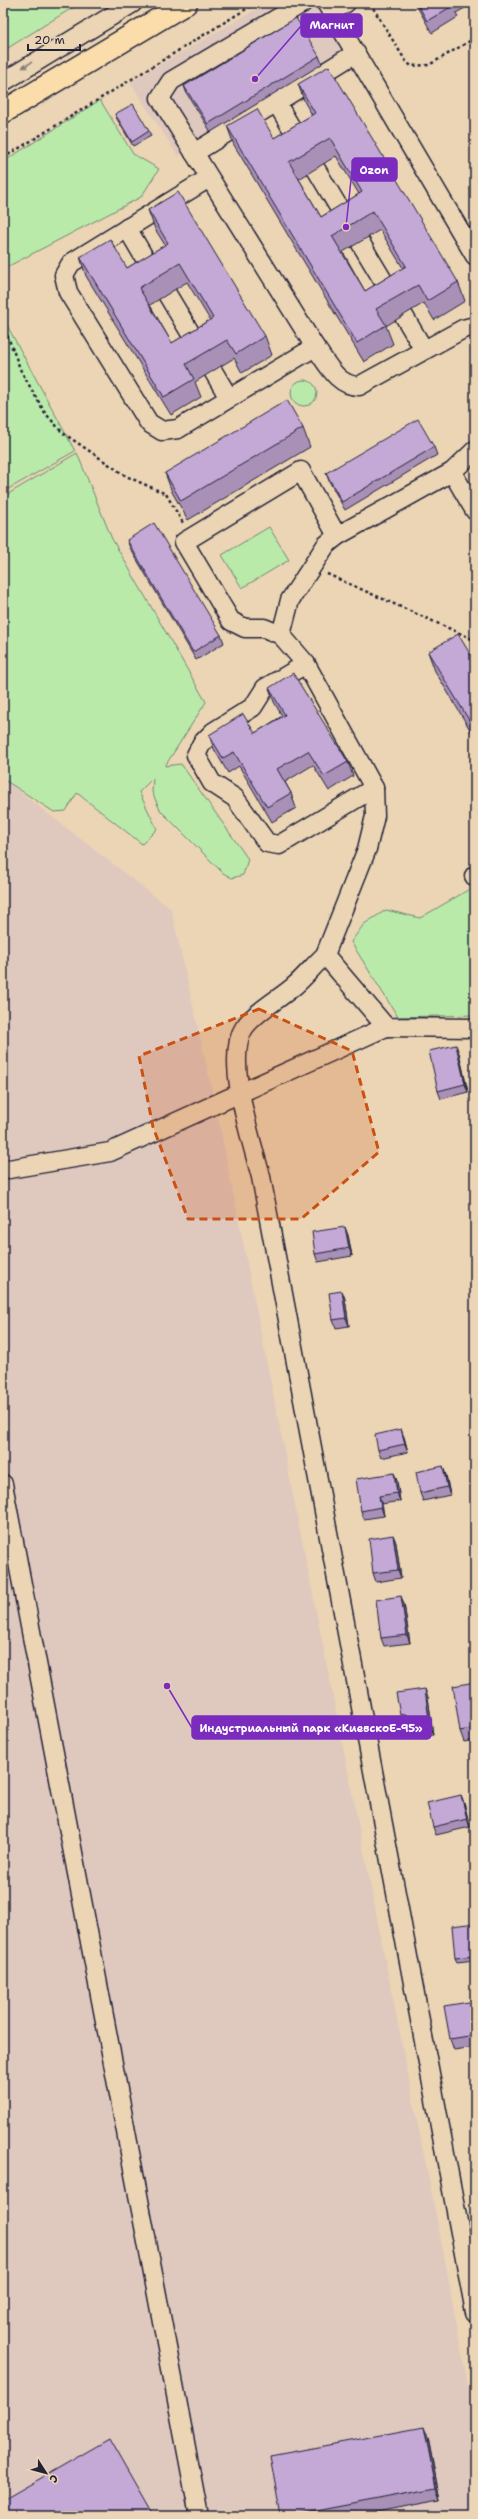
<svg xmlns="http://www.w3.org/2000/svg" width="478" height="2519" font-family="'Shantell Sans',sans-serif">
<rect width="100%" height="100%" fill="#ebd5b4"/>
<filter id="ink" filterUnits="userSpaceOnUse"><feTurbulence type="fractalNoise" baseFrequency=".025" numOctaves="2"/><feDisplacementMap in="SourceGraphic" scale="8" xChannelSelector="R" yChannelSelector="G"/><feConvolveMatrix kernelMatrix="1 2 1 2 8 2 1 2 1" color-interpolation-filters="sRGB"/></filter>
<g filter="url(#ink)">
<g fill="#dfc8be">
<polygon points="267,3 319,3 347,51 178,156 130,82"/>
<polygon points="3,779 171,909 217,1112 445,2261 475,2425 475,2516 3,2516"/>
</g>
<g fill="#baeaaa" stroke="#6e8672">
<polygon points="3,3 80,3 3,51"/>
<polygon points="100,100 133,154 159,169 141,197 3,269 3,162"/>
<polygon points="3,318 75,451 3,492"/>
<circle cx="304" cy="393" r="13"/>
<polygon points="77,453 112,539 206,702 165,766 181,764 248,859 243,875 232,878 223,873 160,810 152,792 153,778 139,792 157,829 142,844 77,793 66,811 54,812 3,779 3,497"/>
<polygon points="269,527 289,560 242,588 222,555"/>
<polygon points="475,886 475,1015 398,1017 351,942 364,924 386,910 420,918"/>
</g>
<g fill="none" stroke-linecap="round" stroke-linejoin="round">
<defs>
<g id="minor">
<path d="M 303,3 L 171,81 L 160,98 L 315,347 C 327,363 337,386 359,386 L 463,329 L 475,326"/>
<polyline points="326,3 475,256"/>
<polyline points="332,12 346,3"/>
<polyline points="3,82 133,3"/>
<polyline points="276,102 301,144"/>
<polyline points="194,153 356,53"/>
<polyline points="316,169 348,223"/>
<polyline points="209,178 71,263 64,275 68,292 149,423 162,431 178,429 315,347"/>
<polyline points="127,228 154,274"/>
<polyline points="360,242 393,297"/>
<polyline points="167,294 200,349"/>
<polyline points="404,316 424,350"/>
<polyline points="213,371 229,398"/>
<polyline points="452,472 475,511"/>
<polyline points="337,536 301,471 184,542 231,621 245,628 264,628 281,635 306,664 374,788 375,816 367,849 325,955 386,1027 475,1028"/>
<polyline points="281,635 290,600 326,545 337,536 452,472 475,450"/>
<polyline points="306,664 265,688 253,707 213,732 202,743 196,755 212,783 235,798 267,843 279,845 374,788"/>
<polyline points="474,876 475,876"/>
<path d="M 325,955 C 314,965 304,978 293,987 C 279,999 254,1013 244,1028 C 224,1059 252,1142 261,1177 L 475,2312"/>
<polyline points="3,1170 110,1152 386,1027"/>
<polyline points="3,1484 199,2516"/>
</g>
<polyline id="major" points="3,112 186,3"/>
</defs>
<use href="#minor" stroke="#22223b" stroke-width="21"/>
<use href="#major" stroke="#22223b" stroke-width="25"/>
<g stroke="#22223b" stroke-width="2.5" stroke-dasharray="3 3" stroke-linecap="butt">
<polyline points="370,3 405,60 411,66 429,65 475,38"/>
<polyline points="3,158 256,3"/>
<polyline points="3,324 21,371 45,413 63,433 126,476 166,494 183,523"/>
<polyline points="327,574 475,640"/>
</g>
<use href="#minor" stroke="#ebd5b4" stroke-width="18"/>
<use href="#major" stroke="#faddab" stroke-width="22"/>
</g>
<g fill="#a990b7" stroke="#22223b" fill-rule="evenodd">
<polygon points="415,3 471,3 472,4 456,13 458,17 432,33"/>
<polygon points="319,56 322,64 211,132 187,94 184,86"/>
<path d="M 298,84 L 458,282 L 465,301 L 434,320 L 424,303 L 386,326 L 393,344 L 364,362 L 234,145 L 227,126 L 274,138 L 312,115 L 305,103 ZM 336,156 L 359,194 L 321,217 L 299,179 ZM 380,230 L 403,268 L 365,291 L 343,252 Z"/>
<polygon points="115,114 149,131 151,136 133,146 117,119"/>
<path d="M 148,210 L 265,336 L 272,355 L 242,373 L 234,358 L 195,382 L 201,397 L 171,415 L 86,276 L 80,257 L 127,268 L 165,245 L 155,229 ZM 187,282 L 210,320 L 172,343 L 150,305 Z"/>
<polygon points="303,428 310,447 188,520 172,492 165,473"/>
<polygon points="434,447 437,455 345,510 329,481 326,473"/>
<polygon points="127,540 221,635 224,643 196,660 130,548"/>
<polygon points="428,652 475,662 475,738 435,671"/>
<polygon points="269,688 348,762 353,776 329,791 313,765 285,782 291,793 296,808 272,822 239,766 228,773 214,749 209,735 255,733 282,716 274,702"/>
<polygon points="459,1053 468,1092 441,1099 438,1091"/>
<polygon points="348,1235 352,1256 318,1262 315,1254"/>
<polygon points="342,1291 345,1299 349,1326 336,1328 333,1320"/>
<polygon points="404,1437 408,1452 381,1458 378,1450"/>
<polygon points="394,1473 397,1481 400,1501 382,1504 384,1516 364,1519 361,1511"/>
<polygon points="446,1475 450,1495 423,1501 420,1493"/>
<polygon points="393,1535 396,1543 401,1578 376,1582 373,1573"/>
<polygon points="404,1604 410,1643 384,1646 381,1638"/>
<polygon points="475,1682 475,1740 464,1742 460,1731"/>
<polygon points="428,1697 433,1735 412,1738 409,1730 408,1722 402,1723 400,1715"/>
<polygon points="461,1795 464,1803 470,1827 436,1835 433,1827"/>
<polygon points="475,1923 475,1960 457,1962 455,1958"/>
<polygon points="475,2001 475,2047 454,2050 450,2039"/>
<polygon points="428,2438 440,2500 354,2516 281,2516"/>
</g>
<g fill="#897695" stroke="#22223b">
<polygon points="456,1045 459,1053 468,1092 465,1084"/>
<polygon points="345,1227 348,1235 352,1256 349,1248"/>
<polygon points="342,1291 345,1299 349,1326 346,1318"/>
<polygon points="401,1429 404,1437 408,1452 405,1444"/>
<polygon points="443,1466 446,1475 450,1495 447,1487"/>
<polygon points="394,1473 397,1481 400,1501 397,1493"/>
<polygon points="379,1496 382,1504 384,1516 381,1507"/>
<polygon points="393,1535 396,1543 401,1578 398,1570"/>
<polygon points="401,1596 404,1604 410,1643 407,1635"/>
<polygon points="425,1689 428,1697 433,1735 430,1727"/>
<polygon points="461,1795 464,1803 470,1827 467,1819"/>
<polygon points="424,2427 428,2438 440,2500 436,2488"/>
</g>
<g fill="#c4a8d5" stroke="#22223b" fill-rule="evenodd">
<polygon points="417,3 452,3 454,5 427,21"/>
<polygon points="296,18 319,56 208,124 184,86"/>
<path d="M 329,66 L 458,282 L 427,301 L 418,285 L 376,309 L 386,325 L 357,343 L 227,126 L 257,109 L 274,138 L 315,113 L 298,84 ZM 330,138 L 362,192 L 321,217 L 289,162 ZM 373,211 L 406,266 L 365,291 L 332,236 Z"/>
<polygon points="133,104 149,131 132,142 115,114"/>
<path d="M 178,192 L 265,336 L 236,354 L 227,340 L 186,364 L 194,379 L 164,397 L 80,257 L 110,239 L 127,268 L 168,243 L 148,210 ZM 180,263 L 213,318 L 172,343 L 139,288 Z"/>
<polygon points="287,400 303,428 181,501 165,473"/>
<polygon points="418,419 434,447 342,502 326,473"/>
<polygon points="154,523 221,635 193,652 127,540"/>
<polygon points="458,634 475,662 475,730 428,652"/>
<polygon points="293,673 348,762 324,776 308,751 277,769 291,793 267,807 234,752 223,758 209,735 243,714 255,733 285,715 269,688"/>
<polygon points="456,1045 465,1084 438,1091 429,1051"/>
<polygon points="345,1227 349,1248 315,1254 312,1232"/>
<polygon points="342,1291 346,1318 333,1320 329,1293"/>
<polygon points="401,1429 405,1444 378,1450 375,1435"/>
<polygon points="443,1466 447,1487 420,1493 416,1472"/>
<polygon points="394,1473 397,1493 379,1496 381,1507 361,1511 356,1479"/>
<polygon points="393,1535 398,1570 373,1573 369,1539"/>
<polygon points="401,1596 407,1635 381,1638 376,1600"/>
<polygon points="475,1682 475,1728 460,1731 453,1686"/>
<polygon points="425,1689 430,1727 409,1730 406,1714 400,1715 396,1693"/>
<polygon points="461,1795 467,1819 433,1827 427,1803"/>
<polygon points="475,1923 475,1956 455,1958 452,1926"/>
<polygon points="475,2001 475,2035 450,2039 444,2006"/>
<polygon points="424,2427 436,2488 289,2516 281,2516 270,2456"/>
<polygon points="109,2439 153,2516 3,2516 3,2500"/>
</g>
<defs><path id="oneway-solid" d="M-6-.8H1V-3.2L6.5 0L1 3.2V.8H-6Z"/></defs>
<use fill="#867c78" href="#oneway-solid" transform="translate(27 65) rotate(149)"/>
</g>
<path fill="#ca5113" fill-opacity="0.2" stroke="#ca5113" stroke-width="3" stroke-dasharray="8 5" stroke-linejoin="round" d="M 259,1009 L 352,1051 L 379,1152 L 301,1219 L 188,1219 L 153,1127 L 139,1056 Z"/>
<path fill="none" stroke="#7b2cbf" stroke-width="1.5" d="M255 79L301 26M346 227L352 170M167 1686L192 1728"/>
<g fill="#7b2cbf" stroke="#ebd5b4" stroke-width="1.5">
<circle cx="255" cy="79" r="4"/>
<circle cx="346" cy="227" r="4"/>
<circle cx="167" cy="1686" r="4"/>
</g>
<g fill="#7b2cbf" stroke="#7b2cbf" stroke-width="1.5">
<rect x="301" y="14" width="61" height="23" rx="4"/>
<rect x="352" y="158" width="45" height="23" rx="4"/>
<rect x="192" y="1716" width="239" height="23" rx="4"/>
</g>
<g font-size="11" text-anchor="middle" font-weight="bold" fill="#fff">
<text x="332" y="29">Магнит</text>
<text x="374" y="174">Ozon</text>
<text x="311" y="1732">Индустриальный парк «КиевскоЕ-95»</text>
</g>
<rect width="478" height="2519" fill="none" stroke="#ebd5b4" stroke-width="16"/>
<rect x="8" y="8" width="462" height="2503" fill="none" stroke="#22223b" stroke-width="1.5" filter="url(#ink)"/>
<g transform="translate(46 2473) rotate(126)" stroke="#ebd5b4" stroke-width="3" paint-order="stroke">
<path d="M0-3L7 15L0 10L-7 15Z" fill="#22223b"/>
<text y="-6" font-size="11" font-weight="bold" text-anchor="middle" fill="#22223b">С</text>
</g>
<path d="M28 44v6h52v-6" fill="none" stroke="#22223b" stroke-width="2"/>
<text x="34" y="44" font-size="12" fill="#22223b" stroke="#ebd5b4" stroke-width="3" paint-order="stroke">20 m</text>
</svg>
